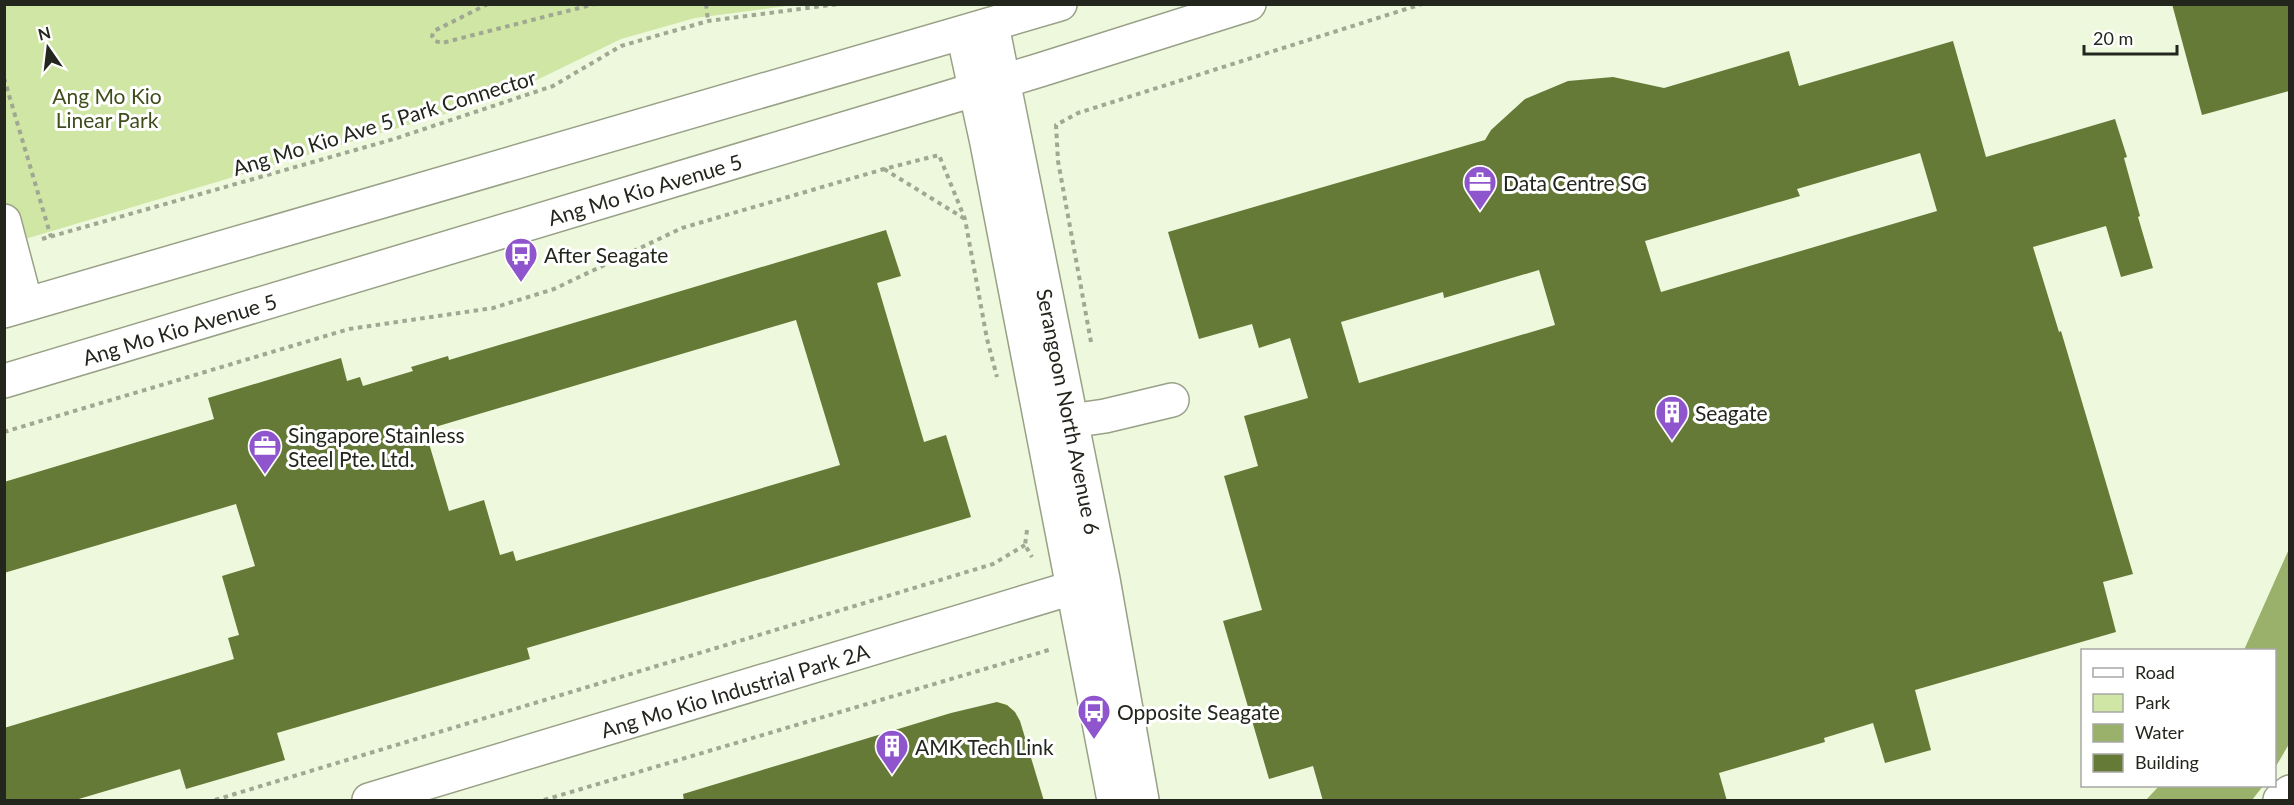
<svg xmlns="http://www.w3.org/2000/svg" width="2294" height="805" font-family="Lato,sans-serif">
<rect width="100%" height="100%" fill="#eef8dc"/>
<polygon fill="#d0e6a5" points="5,5 794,5 695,18 621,39 502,97 5,245"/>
<g fill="#9ab16c">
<polygon points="2289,549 2289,744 2275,768 2274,650 2244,650"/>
<polygon points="2159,786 2263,786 2252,800 2146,800"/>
</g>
<g fill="#667a37" fill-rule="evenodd">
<polygon points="2172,4 2289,4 2289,91 2202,115"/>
<path d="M 1953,41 L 1986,157 L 2115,119 L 2127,157 L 2124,158 L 2140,216 L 2138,217 L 2153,268 L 2121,277 L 2106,226 L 2033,247 L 2059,332 L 2061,331 L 2133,574 L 2103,582 L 2116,632 L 1915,690 L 1931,750 L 1885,763 L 1873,723 L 1824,738 L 1825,742 L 1719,773 L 1727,801 L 1323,801 L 1313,766 L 1269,779 L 1223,621 L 1262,610 L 1224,476 L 1258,466 L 1244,416 L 1308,398 L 1290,338 L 1259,348 L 1252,324 L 1199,339 L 1168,232 L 1485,140 L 1491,130 L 1525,99 L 1568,81 L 1613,77 L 1664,88 L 1789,51 L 1799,86 ZM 1920,153 L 1937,211 L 1661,292 L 1645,241 L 1800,196 L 1797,189 ZM 1539,270 L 1555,325 L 1359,383 L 1341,322 L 1443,292 L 1444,298 Z"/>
<path d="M 886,230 L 901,276 L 877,283 L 924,442 L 946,435 L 971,517 L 527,648 L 530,659 L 277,733 L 285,760 L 186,789 L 180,769 L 72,801 L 4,801 L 4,728 L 234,659 L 228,638 L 239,635 L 222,576 L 255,566 L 236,504 L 4,573 L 4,482 L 214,419 L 208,398 L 341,358 L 347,381 L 360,377 L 363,386 L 413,371 L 411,367 L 448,356 L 449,360 ZM 796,320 L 840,465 L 516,561 L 513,551 L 500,555 L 484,500 L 449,511 L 425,430 Z"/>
<polygon points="997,702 1007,705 1015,712 1020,721 1044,801 684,801 683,794 951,713"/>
</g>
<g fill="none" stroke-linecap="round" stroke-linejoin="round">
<defs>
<g id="minor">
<path id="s1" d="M 992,25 L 1103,579 L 1142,800"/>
<polyline points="963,33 987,143 1114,800"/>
<polyline points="4,221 26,304"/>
<polyline points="1050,424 1105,416 1172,400"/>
<path id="s2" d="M 369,800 L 1095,581"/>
<polyline points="2280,800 2290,792"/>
</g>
<g id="major">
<polyline points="4,311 1060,4"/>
<path id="s3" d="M 4,381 L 1040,70 L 1249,4"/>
</g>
</defs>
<use href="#minor" stroke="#98a187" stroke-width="36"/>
<use href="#major" stroke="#98a187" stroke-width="36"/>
<g stroke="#a0a792" stroke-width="4" stroke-dasharray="4.5 4.5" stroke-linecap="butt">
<polyline points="488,4 434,31 432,36 435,41 442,43 595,4"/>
<polyline points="706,4 708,21"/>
<polyline points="4,78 51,237"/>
<polyline points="884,169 965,219"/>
<polyline points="42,239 394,139 553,86 621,46 708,21 838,4"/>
<polyline points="1091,342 1058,161 1056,125 1078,113 1422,4"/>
<polyline points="4,432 349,329 493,308 554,289 682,228 884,169 939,155 965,219 987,339 997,377"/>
<polyline points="1027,530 1025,545 1032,557"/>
<polyline points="215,800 993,564 1025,545"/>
<polyline points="544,800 1052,649"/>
</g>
<use href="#minor" stroke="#fff" stroke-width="33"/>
<use href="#major" stroke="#fff" stroke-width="33"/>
</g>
<defs>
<symbol id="office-pin" viewBox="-11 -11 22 30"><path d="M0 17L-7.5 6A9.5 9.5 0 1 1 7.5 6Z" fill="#8f55cc" stroke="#fff"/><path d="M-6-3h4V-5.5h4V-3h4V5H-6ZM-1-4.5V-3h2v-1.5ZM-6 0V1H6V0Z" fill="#fff"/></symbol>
<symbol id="bus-pin" viewBox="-11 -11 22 30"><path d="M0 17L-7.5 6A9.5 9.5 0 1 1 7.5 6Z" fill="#8f55cc" stroke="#fff"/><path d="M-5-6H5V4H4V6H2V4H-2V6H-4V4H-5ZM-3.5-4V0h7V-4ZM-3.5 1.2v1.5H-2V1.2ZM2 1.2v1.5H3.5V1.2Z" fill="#fff"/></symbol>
<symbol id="building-pin" viewBox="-11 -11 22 30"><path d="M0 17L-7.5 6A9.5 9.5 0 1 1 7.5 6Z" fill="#8f55cc" stroke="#fff"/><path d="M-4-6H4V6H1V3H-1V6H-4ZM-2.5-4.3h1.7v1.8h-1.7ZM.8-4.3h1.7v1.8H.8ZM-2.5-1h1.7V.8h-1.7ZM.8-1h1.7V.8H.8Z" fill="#fff"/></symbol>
</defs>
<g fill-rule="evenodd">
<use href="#office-pin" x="1461" y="163" width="38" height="52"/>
<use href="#bus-pin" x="502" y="235" width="38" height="52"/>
<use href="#building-pin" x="1653" y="393" width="38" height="52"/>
<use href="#office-pin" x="246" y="427" width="38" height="52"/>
<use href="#bus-pin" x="1075" y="692" width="38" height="52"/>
<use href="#building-pin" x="873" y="727" width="38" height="52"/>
</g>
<g text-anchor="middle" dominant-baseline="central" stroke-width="6" stroke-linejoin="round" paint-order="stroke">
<g font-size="21" fill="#3f4d1b" stroke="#fff">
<text x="107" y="95">Ang Mo Kio<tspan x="107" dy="24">Linear Park</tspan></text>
</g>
<g font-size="21" fill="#22261c" stroke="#fff">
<text transform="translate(384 122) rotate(-17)">Ang Mo Kio Ave 5 Park Connector</text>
<text stroke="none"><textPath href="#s3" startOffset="669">Ang Mo Kio Avenue 5</textPath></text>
<text stroke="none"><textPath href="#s3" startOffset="183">Ang Mo Kio Avenue 5</textPath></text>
<text stroke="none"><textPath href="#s1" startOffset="394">Serangoon North Avenue 6</textPath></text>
<text stroke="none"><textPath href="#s2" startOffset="382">Ang Mo Kio Industrial Park 2A</textPath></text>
</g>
<g font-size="21" fill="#22261c" stroke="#fff" text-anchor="start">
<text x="1503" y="182">Data Centre SG</text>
<text x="544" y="254">After Seagate</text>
<text x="1695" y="412">Seagate</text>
<text x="288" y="434">Singapore Stainless<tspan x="288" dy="24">Steel Pte. Ltd.</tspan></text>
<text x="1117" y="711">Opposite Seagate</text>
<text x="915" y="746">AMK Tech Link</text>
</g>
</g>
<rect width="2294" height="805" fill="none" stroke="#22261c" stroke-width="12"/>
<rect x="2081" y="649" width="195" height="138" fill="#ffffff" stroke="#a7a8a4" stroke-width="1.5"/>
<rect x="2093" y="668" width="30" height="9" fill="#ffffff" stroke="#a7a8a4" stroke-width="1.5"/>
<text x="2135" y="679" font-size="18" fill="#22261c">Road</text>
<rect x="2093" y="694" width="30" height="18" fill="#d0e6a5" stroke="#a7a8a4" stroke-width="1.5"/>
<text x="2135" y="709" font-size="18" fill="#22261c">Park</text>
<rect x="2093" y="724" width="30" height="18" fill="#9ab16c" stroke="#a7a8a4" stroke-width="1.5"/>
<text x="2135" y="739" font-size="18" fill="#22261c">Water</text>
<rect x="2093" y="754" width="30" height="18" fill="#667a37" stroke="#a7a8a4" stroke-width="1.5"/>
<text x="2135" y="769" font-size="18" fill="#22261c">Building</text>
<g transform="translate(48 48) rotate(346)" stroke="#ffffff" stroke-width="4.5" paint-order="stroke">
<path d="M0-4.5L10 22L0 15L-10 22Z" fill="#22261c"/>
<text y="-9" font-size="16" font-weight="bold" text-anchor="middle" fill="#22261c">N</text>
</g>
<path d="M2084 45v9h93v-9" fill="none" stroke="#22261c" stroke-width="3"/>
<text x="2093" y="45" font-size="18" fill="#22261c" stroke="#ffffff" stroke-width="4.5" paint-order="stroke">20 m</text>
</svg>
